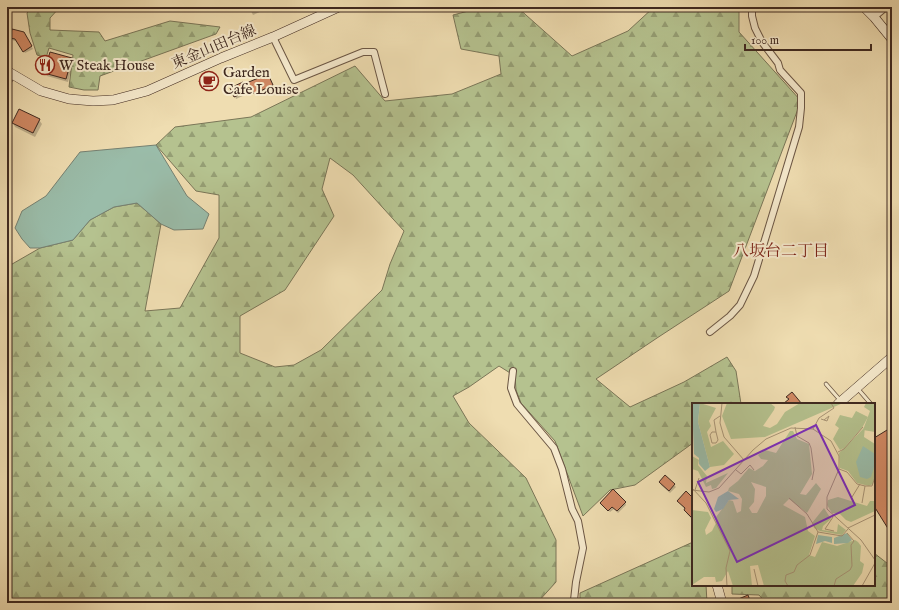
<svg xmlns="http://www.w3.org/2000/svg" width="899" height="610" font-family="'IM FELL English','Noto Serif JP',serif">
<defs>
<pattern id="forest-firs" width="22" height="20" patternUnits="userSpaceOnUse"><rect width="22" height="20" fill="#b5c28f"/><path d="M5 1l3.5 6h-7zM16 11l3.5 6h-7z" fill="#959e74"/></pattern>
</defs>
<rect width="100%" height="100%" fill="#efddb1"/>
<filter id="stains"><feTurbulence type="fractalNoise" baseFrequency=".005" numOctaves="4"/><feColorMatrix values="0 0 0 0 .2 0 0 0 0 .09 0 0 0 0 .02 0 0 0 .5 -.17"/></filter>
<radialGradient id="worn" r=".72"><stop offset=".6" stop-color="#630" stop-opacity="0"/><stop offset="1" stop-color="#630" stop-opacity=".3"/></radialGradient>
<g fill="url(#forest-firs)" stroke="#7a7658" fill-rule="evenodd">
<polygon points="32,7 60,7 50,18 50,30 99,32 105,41 170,21 220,27 216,34 100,76 98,90 84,90 69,87 73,55 49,48 46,58 37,55 30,33 27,13"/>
<path d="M 484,7 L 517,7 L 572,56 L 628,31 L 654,7 L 739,7 L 739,32 L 801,101 L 729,291 L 657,338 L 596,379 L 630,407 L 684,382 L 727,357 L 736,371 L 741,404 L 693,404 L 693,443 L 635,485 L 610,490 L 583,516 L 555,441 L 521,403 L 516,390 L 515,376 L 499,366 L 469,387 L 453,396 L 469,423 L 526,478 L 556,540 L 556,582 L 537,603 L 7,603 L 7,267 L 40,248 L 73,240 L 90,220 L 114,207 L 137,203 L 161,224 L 145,311 L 180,308 L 219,238 L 219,195 L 196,191 L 156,145 L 175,127 L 251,117 L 355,66 L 385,101 L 452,94 L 501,74 L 499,56 L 461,49 L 453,15 ZM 330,158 L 353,175 L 404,231 L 390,264 L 382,290 L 321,350 L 294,365 L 275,367 L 240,353 L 240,316 L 285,290 L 334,216 L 322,189 Z"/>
<polygon points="693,542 693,585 706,585 707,603 580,603 580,593"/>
<polygon points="874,553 892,567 892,603 766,603 759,595 732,594 732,585 874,585"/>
</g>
<polygon fill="#9abca9" stroke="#768172" points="156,145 187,196 209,214 203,229 174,230 161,224 137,203 114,207 90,220 73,240 40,248 30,248 22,239 15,228 22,211 46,196 80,152"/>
<g fill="#0003">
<polygon points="249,7 261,7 262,11 253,15"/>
<polygon points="23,33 33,49 25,53 18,42 12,40 11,38"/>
<polygon points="71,59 73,63 68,82 47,76 45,73 45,70 44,70 42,66"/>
<polygon points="269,78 274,88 257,96 254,91 236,99 235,96"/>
<polygon points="212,79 216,88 211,91 210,88 204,90 200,82"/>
<polygon points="39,120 42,124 35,137 15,127 13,123"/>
<polygon points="660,482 674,485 676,487 670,493 661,485"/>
<polygon points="693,499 693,520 687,514 685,510 686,510 681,505 678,501"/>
<polygon points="625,502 626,505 618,513 614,509 610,512 603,505"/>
</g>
<g fill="#d18964" stroke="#3f2920">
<polygon points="12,29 24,32 32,46 23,52 15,39 10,38"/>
<polygon points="50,52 72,58 66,79 44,73 45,68 41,67 43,60 47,62"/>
<polygon points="268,74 273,85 254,94 252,89 234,97 230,88 243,82 244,84"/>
<polygon points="211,76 216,86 209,89 208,86 202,88 199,81"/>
<polygon points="19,109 40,119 33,133 12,123"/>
<polygon points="792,392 802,404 783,404 789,399 786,397"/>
<polygon points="892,427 892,535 874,506 874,438"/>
<polygon points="665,475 675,484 669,491 659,482"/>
<polygon points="613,489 626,502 617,511 612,507 608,511 600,503"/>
<polygon points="686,491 693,498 693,519 684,510 685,508 677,501"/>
<polygon points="748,595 751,603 729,603"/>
</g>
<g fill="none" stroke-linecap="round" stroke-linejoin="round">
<defs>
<g id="service">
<polyline points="7,88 13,75"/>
<polyline points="826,384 840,400"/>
<polyline points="858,389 871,404"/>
</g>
<g id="minor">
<polyline points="874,17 886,7"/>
<polyline points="273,37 294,80 363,52 374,52 385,94"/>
<polyline points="710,332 730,316 740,305 754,276 799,127 801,108 801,93 780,70 778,63 762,42 755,28 752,16 752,7"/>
<polyline points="513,371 511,388 517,404 554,448 562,469 572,509 578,521 583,548 576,582 574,600 575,603"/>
</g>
<g id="secondary">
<polyline points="864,7 874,17 892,39"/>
<polyline points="7,71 41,91 69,99 93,101 113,100 147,91 221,58 273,37 339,7"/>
<polyline points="838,404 892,357"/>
<polyline points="717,585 722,603"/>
</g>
</defs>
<use href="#service" stroke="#6b5644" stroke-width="4.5"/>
<use href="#minor" stroke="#6b5644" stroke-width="8"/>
<use href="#secondary" stroke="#3f2920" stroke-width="10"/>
<use href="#service" stroke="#f5e9cc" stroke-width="3"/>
<use href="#minor" stroke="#f5e9cc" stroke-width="6"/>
<use href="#secondary" stroke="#f5e9cc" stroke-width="9"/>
</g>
<defs>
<symbol id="restaurant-ring" viewBox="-11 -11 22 22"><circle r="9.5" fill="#f5e9cc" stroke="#8f2418" stroke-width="1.5"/><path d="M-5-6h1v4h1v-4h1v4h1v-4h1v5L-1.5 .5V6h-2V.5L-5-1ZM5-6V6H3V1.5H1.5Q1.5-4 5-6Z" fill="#8f2418"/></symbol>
<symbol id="cafe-ring" viewBox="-11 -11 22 22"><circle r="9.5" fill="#f5e9cc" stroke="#8f2418" stroke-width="1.5"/><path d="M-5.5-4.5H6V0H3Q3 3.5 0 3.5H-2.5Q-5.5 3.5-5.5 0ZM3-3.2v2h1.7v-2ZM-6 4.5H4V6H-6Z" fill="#8f2418"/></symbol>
</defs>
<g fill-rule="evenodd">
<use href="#restaurant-ring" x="34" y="54" width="22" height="22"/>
<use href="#cafe-ring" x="198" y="70" width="22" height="22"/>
</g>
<g text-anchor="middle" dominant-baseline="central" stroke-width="4" stroke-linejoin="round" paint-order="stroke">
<g font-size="15" fill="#3f2920" stroke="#f5e9cc">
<text transform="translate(214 47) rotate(-23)">東金山田台線</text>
</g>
<g font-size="15" fill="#3f2920" stroke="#f5e9cc" text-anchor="start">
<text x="59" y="65">W Steak House</text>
<text x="223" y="72">Garden<tspan x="223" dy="17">Cafe Louise</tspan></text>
</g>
<g font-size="16" fill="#7a1f14" stroke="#f5e9cc">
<text x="781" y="252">八坂台二丁目</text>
</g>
</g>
<g transform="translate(692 403)">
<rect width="183" height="183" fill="#efddb1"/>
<path d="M 8,0 L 24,5 L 17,18 L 19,23 L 15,29 L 19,44 L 31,38 L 42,51 L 32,62 L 18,64 L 6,19 ZM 35,0 L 78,0 L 83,4 L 82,7 L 71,23 L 78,25 L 85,21 L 93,9 L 108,0 L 151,0 L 73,34 L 39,36 L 30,13 ZM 174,0 L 183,0 L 183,29 L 171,27 L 178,8 L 172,4 ZM 98,28 L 101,28 L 105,36 L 117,41 L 120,71 L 108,91 L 114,92 L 124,80 L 129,86 L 115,110 L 97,96 L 91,102 L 113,114 L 116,128 L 123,133 L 117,152 L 123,154 L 130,139 L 145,143 L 163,137 L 166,139 L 169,143 L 168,158 L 172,161 L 170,170 L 161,183 L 72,183 L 66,162 L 58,163 L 60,183 L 41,183 L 36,168 L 30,178 L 24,179 L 23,174 L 12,174 L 0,182 L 0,107 L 16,109 L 19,115 L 13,127 L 14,132 L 20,128 L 24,120 L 24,114 L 37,97 L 41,98 L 45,110 L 49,108 L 50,96 L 47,91 L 36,88 L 37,85 L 46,78 L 57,65 L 63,68 L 71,63 L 76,57 L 69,56 L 66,52 L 73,47 L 84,50 ZM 59,79 L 74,84 L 74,93 L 65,110 L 60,110 L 57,105 L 62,99 L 63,86 ZM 0,53 L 7,57 L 6,62 L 15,73 L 14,80 L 36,70 L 24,85 L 20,86 L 19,82 L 14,84 L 6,68 L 0,66 ZM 146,94 L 175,103 L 178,98 L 183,98 L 183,108 L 159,119 L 154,117 L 148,111 L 140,110 L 135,102 L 136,97 ZM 132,105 L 139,116 L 131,123 L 130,127 L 145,129 L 146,121 L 154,127 L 150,132 L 128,128 L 122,125 L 120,120 Z" fill="#b5c28f" fill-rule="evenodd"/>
<path d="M 164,8 L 176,14 L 170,25 L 152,45 L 148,47 L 141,36 L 147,25 L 143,22 L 148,12 L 160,15 ZM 173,24 L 172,34 L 183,41 L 183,71 L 181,81 L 177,83 L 165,80 L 156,68 L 148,65 L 147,50 Z" fill="#b5c28f"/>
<path d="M 0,0 L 8,0 L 6,19 L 18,64 L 13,68 L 7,61 L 7,55 L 2,51 ZM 171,43 L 183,51 L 183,61 L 179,74 L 175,76 L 168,74 L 164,59 ZM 36,88 L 47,96 L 37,97 L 31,106 L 24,109 L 22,106 L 26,94 ZM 155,130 L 160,137 L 156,140 L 142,141 L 142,135 ZM 126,132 L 140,134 L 140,140 L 133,138 L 124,141 Z" fill="#9abca9"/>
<path fill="none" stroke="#a99577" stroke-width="1" d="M 30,0 L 28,20 L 32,34 L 52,57M 129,16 L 135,18 L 137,13 L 132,17M 103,24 L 105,33 L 117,40 L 119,45 L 122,67 L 120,77M 121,26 L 127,15 L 142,5 L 139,0M 20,29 L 24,29 L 26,37 L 24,40 L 20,40 L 18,32 ZM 24,29 L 22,17 L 28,13M 146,49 L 152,46 L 171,24M 147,66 L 155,69 L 165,81 L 173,83 L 180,83 L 183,74M 44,67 L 49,71 L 58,62 L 62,67M 0,85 L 14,100 L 38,148 L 34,165 L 35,183M 0,87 L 17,89 L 27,85 L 61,47 L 74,36 L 99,25 L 121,26 L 139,38 L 147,53 L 147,66 L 135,94 L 135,106 L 169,137 L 183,157M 3,87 L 7,75M 160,94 L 168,81M 97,95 L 115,111 L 126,129 L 150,133 L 156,126M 170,100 L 173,83M 141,114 L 133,126 L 142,128M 156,125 L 183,112M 62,166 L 66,183M 96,183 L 93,178 L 94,172 L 102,169 L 105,162 L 118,152 L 126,129M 142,183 L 144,176 L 158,167 L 160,163 L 159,142 L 162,138 L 155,130M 170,183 L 183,160"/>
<path fill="#7b2cbf" fill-opacity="0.15" stroke="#7b2cbf" stroke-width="2" d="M 124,22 L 163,102 L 45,159 L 6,79 Z"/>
<rect width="183" height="183" fill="none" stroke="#3f2920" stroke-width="2"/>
</g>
<rect width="899" height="610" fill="none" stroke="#efddb1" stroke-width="24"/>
<rect x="8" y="8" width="883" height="594" fill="none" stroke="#3f2920" stroke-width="2"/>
<rect x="12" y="12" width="875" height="586" fill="none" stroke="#3f2920"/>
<path d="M745 44v6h126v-6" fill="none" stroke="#3f2920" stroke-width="2"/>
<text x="751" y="44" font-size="12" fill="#3f2920" stroke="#f5e9cc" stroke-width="3" paint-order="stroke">100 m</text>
<rect width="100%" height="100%" filter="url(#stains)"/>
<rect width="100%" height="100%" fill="url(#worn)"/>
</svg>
